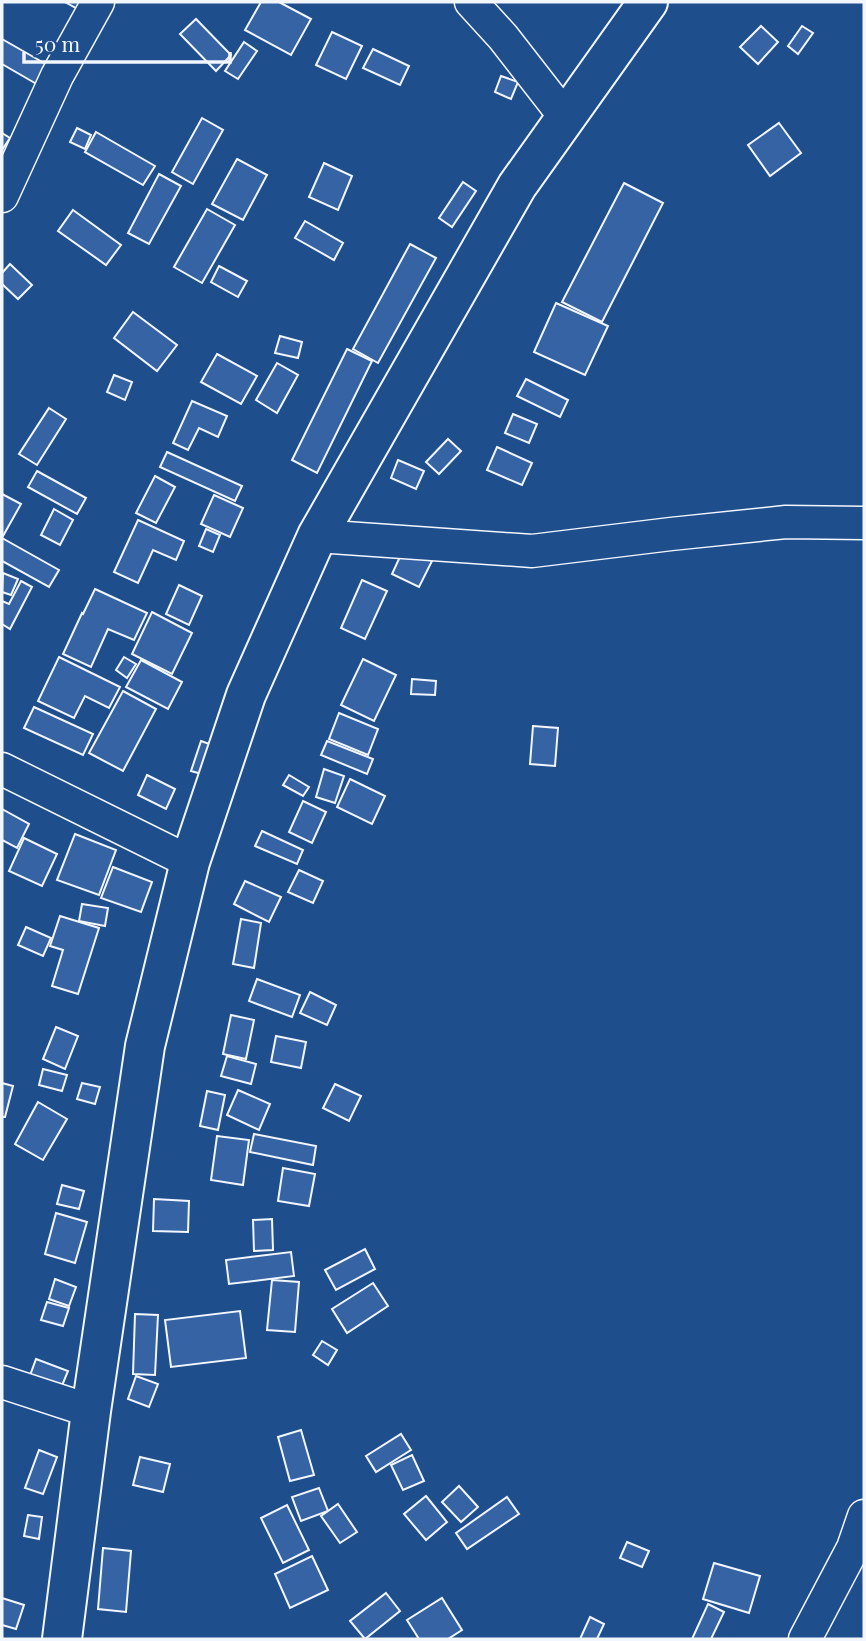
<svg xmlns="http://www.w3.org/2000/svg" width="866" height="1641" font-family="'Playfair Display',serif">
<rect width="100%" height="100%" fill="#1f4e8c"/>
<g fill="#3563a3" stroke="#f2f6ff" stroke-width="2">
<polygon points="65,2 89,2 83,12"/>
<polygon points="261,2 279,2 311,19 291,55 245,30"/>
<polygon points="196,19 231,55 216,71 180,34"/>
<polygon points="761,26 778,42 758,64 740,47"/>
<polygon points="802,26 813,33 798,54 788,46"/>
<polygon points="332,32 362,46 346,79 316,65"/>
<polygon points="2,39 51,67 40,86 2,64"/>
<polygon points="244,42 257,51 238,79 225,71"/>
<polygon points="373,49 409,66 400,85 363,68"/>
<polygon points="501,76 518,82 511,99 495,92"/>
<polygon points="202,118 223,130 193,184 172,172"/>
<polygon points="779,123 801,153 770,176 748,145"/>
<polygon points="77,128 91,135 85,149 70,142"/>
<polygon points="96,132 155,166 143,185 85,152"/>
<polygon points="2,133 10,138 2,150"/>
<polygon points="237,159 267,175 243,220 212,204"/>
<polygon points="324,163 352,176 338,210 309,197"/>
<polygon points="159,174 181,186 149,244 128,233"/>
<polygon points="463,182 476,191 452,227 439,218"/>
<polygon points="624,183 663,203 602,322 562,302"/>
<polygon points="207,209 235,225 202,283 174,267"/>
<polygon points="73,210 121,245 106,265 58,231"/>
<polygon points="305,221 343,243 334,260 295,238"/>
<polygon points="410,244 436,258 378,363 353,349"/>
<polygon points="10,264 32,285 18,299 2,284 2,273"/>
<polygon points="219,266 247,281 238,297 211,282"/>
<polygon points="556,303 608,326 585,375 534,352"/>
<polygon points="133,312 177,345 157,371 114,338"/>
<polygon points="280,336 302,342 298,358 275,353"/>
<polygon points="347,349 372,361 317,473 292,460"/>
<polygon points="217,354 257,376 241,404 201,382"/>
<polygon points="277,363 298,375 277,413 256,400"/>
<polygon points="114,375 132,382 125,400 107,392"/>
<polygon points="526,379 568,400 560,417 517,396"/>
<polygon points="192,401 227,416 218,437 199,428 188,450 173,443"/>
<polygon points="49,408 66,419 37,465 19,454"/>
<polygon points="513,414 537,424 529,443 505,433"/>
<polygon points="448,439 461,451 439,474 426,462"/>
<polygon points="497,447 532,463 522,485 487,470"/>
<polygon points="167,452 242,486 235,501 160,467"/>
<polygon points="398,460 424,471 416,489 391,478"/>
<polygon points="37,471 86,498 77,514 28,487"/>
<polygon points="155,476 175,487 156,523 136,513"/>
<polygon points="2,494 21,504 3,536 2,536"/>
<polygon points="214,495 243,508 230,537 201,524"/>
<polygon points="54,509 73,520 60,545 41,535"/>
<polygon points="138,520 184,541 176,560 153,550 138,583 114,572"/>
<polygon points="206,529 220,535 213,552 199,546"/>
<polygon points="2,538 59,570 49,587 2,561"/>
<polygon points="404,548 432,561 419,587 392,574"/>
<polygon points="3,573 18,579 11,595 2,592"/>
<polygon points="362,580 387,591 365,639 341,628"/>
<polygon points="21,581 32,587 10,629 2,624 2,601 9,604"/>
<polygon points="179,585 202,596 189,625 166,614"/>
<polygon points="95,589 147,613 134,640 108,629 91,667 63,654 82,613 83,614"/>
<polygon points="152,612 192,633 172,674 132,654"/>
<polygon points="59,657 120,687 109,708 85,696 74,718 38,701"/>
<polygon points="124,657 136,664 127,678 116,670"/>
<polygon points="363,659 396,675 374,721 341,705"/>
<polygon points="141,660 182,682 168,709 126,687"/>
<polygon points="412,679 436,681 435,695 411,694"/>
<polygon points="123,691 156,709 123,771 89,753"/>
<polygon points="34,707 93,734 83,755 24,728"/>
<polygon points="339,713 378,729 368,755 329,739"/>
<polygon points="533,726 558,728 555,766 530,764"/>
<polygon points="201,741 218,747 209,776 191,771"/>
<polygon points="327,741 373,759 367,774 321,755"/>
<polygon points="324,769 344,776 335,803 316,797"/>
<polygon points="147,775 175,789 166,809 138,795"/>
<polygon points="289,775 309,787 303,796 283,785"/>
<polygon points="350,779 385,796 372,824 337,807"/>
<polygon points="303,801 326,812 312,843 289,832"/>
<polygon points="2,809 29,824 17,848 2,840"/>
<polygon points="262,831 303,850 297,864 255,846"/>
<polygon points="75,834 116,850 99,895 57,880"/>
<polygon points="24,838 57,854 42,886 9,871"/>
<polygon points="113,867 152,882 141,912 101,898"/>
<polygon points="299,870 323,881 313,903 288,892"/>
<polygon points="245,881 281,897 269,922 234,904"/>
<polygon points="82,904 108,908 105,926 79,921"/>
<polygon points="60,916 99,928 78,994 52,986 63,950 50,946"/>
<polygon points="241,919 261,923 254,968 233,964"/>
<polygon points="26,927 51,938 43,956 18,945"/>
<polygon points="257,979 300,995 292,1017 249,1001"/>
<polygon points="310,992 336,1005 327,1025 300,1013"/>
<polygon points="231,1015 254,1020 246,1059 223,1054"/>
<polygon points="56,1027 78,1036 65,1069 43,1059"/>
<polygon points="276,1036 306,1042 301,1068 271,1062"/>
<polygon points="227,1056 256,1064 251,1084 221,1076"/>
<polygon points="43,1069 67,1075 62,1091 39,1085"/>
<polygon points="2,1083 13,1086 5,1117 2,1117"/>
<polygon points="82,1083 100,1087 95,1104 77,1099"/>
<polygon points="335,1084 361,1096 349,1121 323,1108"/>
<polygon points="238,1090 270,1104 259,1130 227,1115"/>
<polygon points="207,1091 225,1095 218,1130 200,1126"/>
<polygon points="38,1102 67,1119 43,1160 15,1144"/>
<polygon points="254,1134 316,1146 313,1165 250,1152"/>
<polygon points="217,1136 249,1140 243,1185 211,1180"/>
<polygon points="283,1168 315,1174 309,1206 278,1201"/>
<polygon points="62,1185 84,1191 79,1209 57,1204"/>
<polygon points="154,1199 189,1201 188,1232 153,1231"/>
<polygon points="56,1213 87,1222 75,1263 45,1254"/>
<polygon points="272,1219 273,1250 254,1251 253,1220"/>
<polygon points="365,1249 375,1269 336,1290 325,1270"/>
<polygon points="291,1252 294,1276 229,1284 226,1260"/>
<polygon points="55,1279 76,1287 69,1306 49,1299"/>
<polygon points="272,1280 299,1282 295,1332 267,1330"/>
<polygon points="373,1283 388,1306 347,1333 332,1309"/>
<polygon points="47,1302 69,1308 63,1326 41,1320"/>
<polygon points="240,1311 246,1358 171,1367 165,1320"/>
<polygon points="135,1314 158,1315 155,1375 133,1374"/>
<polygon points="322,1341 337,1350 328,1365 313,1355"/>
<polygon points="36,1359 68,1371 59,1393 28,1381"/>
<polygon points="136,1376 158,1384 149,1407 128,1399"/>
<polygon points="301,1430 314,1475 290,1481 278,1437"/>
<polygon points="401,1434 411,1450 376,1472 366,1456"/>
<polygon points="39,1450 57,1457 43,1494 25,1488"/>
<polygon points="412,1455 424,1481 403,1490 391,1465"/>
<polygon points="140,1457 170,1464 163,1492 133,1485"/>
<polygon points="459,1486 478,1507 461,1522 442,1502"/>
<polygon points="319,1488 328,1511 301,1521 292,1497"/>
<polygon points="426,1496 447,1522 426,1540 404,1514"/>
<polygon points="507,1497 519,1514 467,1549 456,1533"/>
<polygon points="338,1504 357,1532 340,1543 321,1516"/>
<polygon points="287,1505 309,1550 283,1563 261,1518"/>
<polygon points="28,1515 42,1517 39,1539 24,1536"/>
<polygon points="627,1542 649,1551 642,1567 620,1558"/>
<polygon points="103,1548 131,1551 126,1612 98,1609"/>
<polygon points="312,1556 328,1590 290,1608 275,1574"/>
<polygon points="714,1563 760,1576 749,1613 703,1599"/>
<polygon points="386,1593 400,1611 365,1639 350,1621"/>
<polygon points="2,1598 24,1605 16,1629 2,1625"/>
<polygon points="442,1598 462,1630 448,1639 419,1639 407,1620"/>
<polygon points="708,1604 724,1612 711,1639 692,1639"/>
<polygon points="590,1617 604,1624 597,1639 580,1639"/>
</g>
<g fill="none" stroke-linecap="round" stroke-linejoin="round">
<defs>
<g id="minor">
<polyline points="471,2 503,37 566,118"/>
<polyline points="2,196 57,76 98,2"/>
<polyline points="317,536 532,551 671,534 786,522 864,523"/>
<polyline points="2,769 190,862"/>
<polyline points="2,1382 91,1411"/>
<polyline points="805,1639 853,1548 864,1516"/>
</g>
<polyline id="major" points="62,1639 91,1411 145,1046 190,862 246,695 317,536 517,186 648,2"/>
</defs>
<use href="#minor" stroke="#f2f6ff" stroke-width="35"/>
<use href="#major" stroke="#f2f6ff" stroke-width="42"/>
<use href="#minor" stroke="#1f4e8c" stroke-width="32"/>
<use href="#major" stroke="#1f4e8c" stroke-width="38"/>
</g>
<rect width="866" height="1641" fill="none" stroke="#f2f6ff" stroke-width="7"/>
<path d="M24 52v10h206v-10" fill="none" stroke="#f2f6ff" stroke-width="3.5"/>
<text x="35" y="52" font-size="21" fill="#f2f6ff" stroke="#1f4e8c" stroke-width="5" paint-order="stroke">50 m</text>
</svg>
